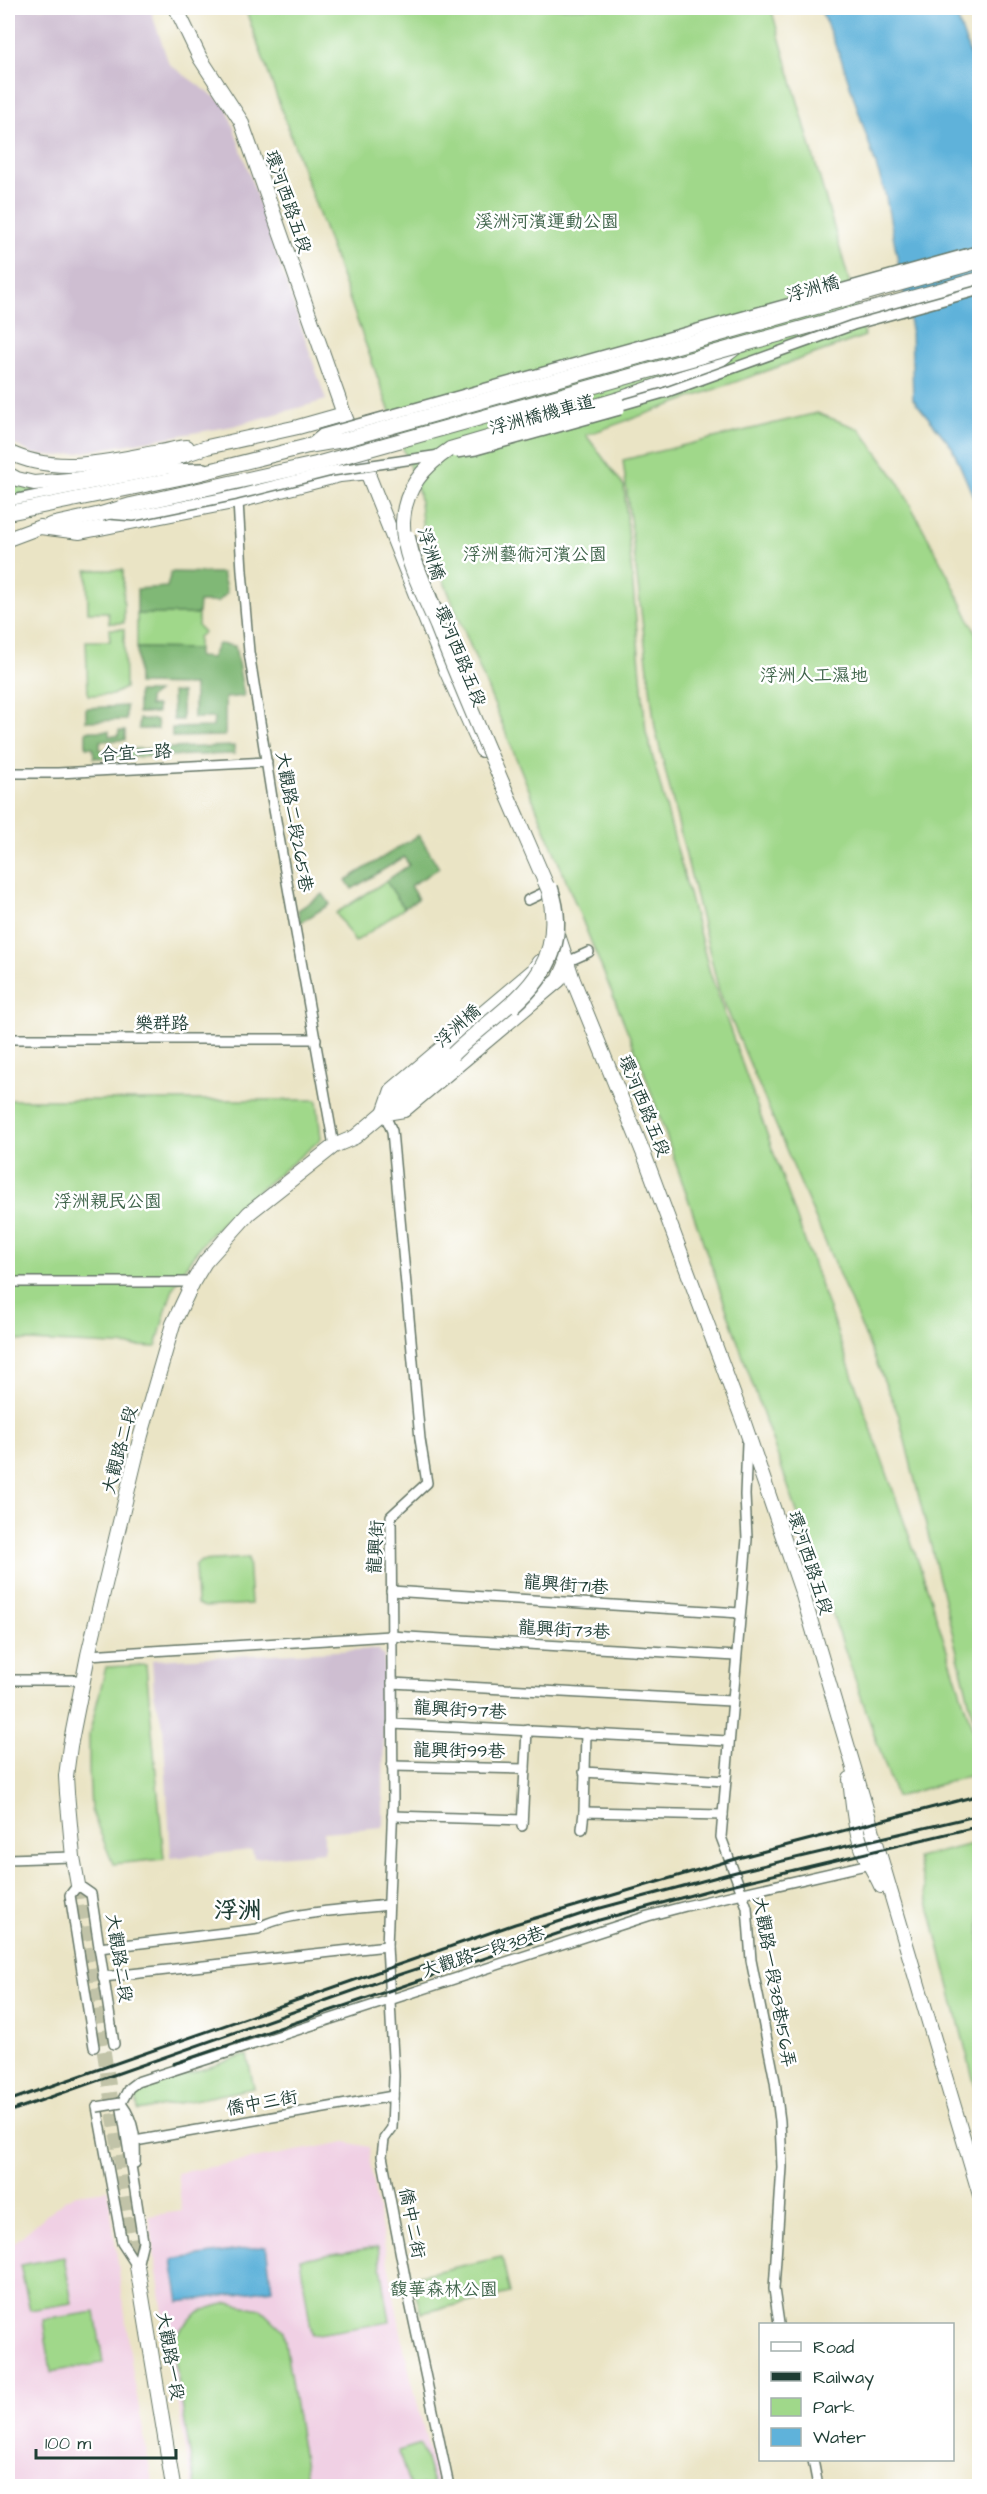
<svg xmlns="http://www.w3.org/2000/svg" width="987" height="2494" font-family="'Architects Daughter','LXGW WenKai TC',sans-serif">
<rect width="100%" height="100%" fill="#fff"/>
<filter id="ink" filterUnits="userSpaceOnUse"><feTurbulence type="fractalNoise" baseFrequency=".0167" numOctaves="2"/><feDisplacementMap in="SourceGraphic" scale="12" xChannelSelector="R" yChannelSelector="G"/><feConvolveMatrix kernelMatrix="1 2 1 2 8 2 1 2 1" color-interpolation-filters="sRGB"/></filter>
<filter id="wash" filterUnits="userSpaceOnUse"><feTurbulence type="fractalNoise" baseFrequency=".008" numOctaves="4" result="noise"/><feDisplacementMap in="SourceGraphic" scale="24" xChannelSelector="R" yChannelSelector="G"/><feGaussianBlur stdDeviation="1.35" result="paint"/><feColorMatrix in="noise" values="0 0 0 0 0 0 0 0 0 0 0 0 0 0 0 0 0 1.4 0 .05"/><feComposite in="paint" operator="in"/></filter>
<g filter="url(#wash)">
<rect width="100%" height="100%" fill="#eae4c5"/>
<g fill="#f0d0e4">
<polygon points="346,2142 369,2147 372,2178 405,2353 438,2486 192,2486 168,2349 149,2216 182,2211 177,2173"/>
<polygon points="108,2190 133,2374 153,2486 8,2486 8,2248 64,2200 76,2194"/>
</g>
<g fill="#cebed1">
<polygon points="8,8 150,8 169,64 226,105 326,400 233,426 61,456 33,454 8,441"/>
<polygon points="378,1649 384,1657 383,1827 324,1832 324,1852 254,1858 252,1850 171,1858 163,1726 154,1694 152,1660"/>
</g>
<g fill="#a0d88a" stroke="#608a5f" stroke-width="1.5">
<polygon points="245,8 771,8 865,336 586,435 624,486 646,732 710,973 924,1578 979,1750 979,1773 896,1797 643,1069 423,530 419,493"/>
<polygon points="817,413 860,429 897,480 951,581 979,640 980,1713 973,1717 899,1416 719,991 655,728 623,460"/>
<polygon points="8,481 29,488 63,487 8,499"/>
<polygon points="87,570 123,570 124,623 109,623 108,612 88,612"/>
<polygon points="137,614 198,614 198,626 204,632 198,637 198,649 137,648"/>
<polygon points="109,629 124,629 125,688 112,695 88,695 86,641 110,641"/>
<polygon points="386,881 404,908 355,942 336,913"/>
<path d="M 8,1100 L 317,1100 L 321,1139 C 270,1184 206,1223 175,1285 C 166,1304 162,1327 156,1347 L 8,1340 Z"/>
<polygon points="248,1558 251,1604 205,1607 197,1604 195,1566 201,1561"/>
<polygon points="146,1665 164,1859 113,1864 91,1810 89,1769 89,1735 106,1667"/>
<polygon points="979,1842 980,1842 979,2102 917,1858"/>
<polygon points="247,2055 254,2088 138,2111 136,2093 140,2089"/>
<polygon points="378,2247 390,2322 312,2335 300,2259"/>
<polygon points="64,2257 72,2303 30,2310 20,2265"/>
<polygon points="502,2257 510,2293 421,2313 411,2277"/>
<path d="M 229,2303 L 261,2309 L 283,2330 L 308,2486 L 195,2486 L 172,2341 C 189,2316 199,2309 229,2303 Z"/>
<polygon points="95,2312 103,2363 51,2372 43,2320"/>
<polygon points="421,2444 434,2486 410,2486 398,2451"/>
</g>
<g fill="#80b876" stroke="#507a55" stroke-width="1.5">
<polygon points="171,572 222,573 227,593 218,602 199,602 198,614 137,614 137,589 167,587"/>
<polygon points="218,644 235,646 244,696 225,698 225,736 172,737 172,728 213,727 214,718 194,718 194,685 138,684 137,648 198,649 198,657 211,658"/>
<polygon points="138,692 157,692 149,698 149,706 157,706 157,713 138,713"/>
<polygon points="172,692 182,693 182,720 173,720"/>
<polygon points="126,706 126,720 86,721 86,708"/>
<polygon points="139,719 157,720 158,729 139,729"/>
<polygon points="86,731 109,731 109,736 118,736 119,731 125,731 125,740 100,741 100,750 234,746 234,754 94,758 93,747 86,747"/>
<polygon points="419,835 439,868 410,886 418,899 404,908 386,881 409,865 404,857 352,889 346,880"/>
<polygon points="323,894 330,904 300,923 298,910"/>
</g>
<g fill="#5fb2da" stroke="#3f7887" stroke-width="1.5">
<polygon points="820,8 954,8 979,81 979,510 952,447 913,399 911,329 885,193 842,61"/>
<polygon points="266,2246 272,2289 179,2302 172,2260"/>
</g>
</g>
<g filter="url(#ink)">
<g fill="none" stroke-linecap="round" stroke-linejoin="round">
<polyline stroke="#c1c3a8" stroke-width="14" stroke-dasharray="14 7" stroke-linecap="butt" points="78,1885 137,2266"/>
<defs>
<g id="street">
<polyline points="8,501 167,469 204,468"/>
<polyline points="238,501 242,571 249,652 272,798 334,1146"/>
<polyline points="8,773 58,773 267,762"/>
<polyline points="528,900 543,893"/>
<polyline points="567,962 589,952"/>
<polyline points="8,1039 316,1039"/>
<polyline points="384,1113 392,1131 420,1439 427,1483 391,1516 393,1803 387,1946 394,2076 392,2128 384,2139 382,2156 409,2298 449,2486"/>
<polyline points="8,1282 193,1282"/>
<polyline points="747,1442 745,1495 747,1539 721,1837 747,1907 751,1960 775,2081 780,2121 782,2167 774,2289 779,2324"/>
<polyline points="391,1591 740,1613"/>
<polyline points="88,1655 390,1636 736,1656"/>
<polyline points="8,1680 82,1680"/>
<polyline points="392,1683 731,1701"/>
<polyline points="392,1724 728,1741"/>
<polyline points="392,1766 525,1769"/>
<polyline points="584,1772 725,1781"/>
<polyline points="584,1812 723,1815"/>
<polyline points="392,1816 522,1820"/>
<polyline points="522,1826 527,1730"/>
<polyline points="582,1829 584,1812 586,1733"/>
<polyline points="8,1859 73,1857"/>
<path d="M 99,1948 L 258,1929 C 278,1912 358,1909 387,1905"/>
<polyline points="103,1977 387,1946"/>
<polyline points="94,2047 70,1895 78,1885 91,1894 114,2044"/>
<polyline points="121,2103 129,2088 137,2082 648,1916 686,1906 870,1864"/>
<polyline points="121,2103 143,2241 137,2266"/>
<path d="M 122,2105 C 135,2122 136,2142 135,2163"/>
<polyline points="97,2107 122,2243 137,2266"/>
<polyline points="135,2141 393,2096"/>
<polyline points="813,2460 818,2486"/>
</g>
<g id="secondary">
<polyline points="176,8 200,58 241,121 344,414 445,668 482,750"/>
<polyline points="616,400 709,368 738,346 980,279"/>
<path d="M 8,452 C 56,476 109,461 159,452 C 169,451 178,447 187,447"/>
<polyline points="8,474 17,479 34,483 80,479 160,463 207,447 298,427 344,414"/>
<polyline points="8,513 189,476 308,446"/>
<polyline points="50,525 101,514"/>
<polyline points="8,539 40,527 80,532 238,501 340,475 369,472"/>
<polyline points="556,929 573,980 645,1157 744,1423 802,1592 980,2195"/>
<polyline points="384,1113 392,1090 534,970 539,962"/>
<polyline points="386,1113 404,1110 559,980 567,962"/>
<path d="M 850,1779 C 853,1805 854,1832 866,1857 C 870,1867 877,1876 881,1886"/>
<polyline points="78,1885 73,1857 67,1793 66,1776 70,1746 88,1655 141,1435 173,1324 193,1282 205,1262 249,1213 334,1146 355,1137 453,1054"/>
<polyline points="137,2266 173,2486"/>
</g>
</defs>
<use href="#street" stroke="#667767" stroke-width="12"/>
<use href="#secondary" stroke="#667767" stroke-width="16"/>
<use href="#street" stroke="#fff" stroke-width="9"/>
<use href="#secondary" stroke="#fff" stroke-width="14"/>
<g stroke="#1f3d34" stroke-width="3">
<polyline points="173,2064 592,1922 710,1890 980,1826"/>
<polyline points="8,2101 515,1924 742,1857 980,1795"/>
<polyline points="8,2112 401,1974 597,1909 736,1872 980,1815"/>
</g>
<defs>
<g id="street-bridge">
<polyline points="664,393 853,325 980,290"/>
<polyline points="611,408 667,392"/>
<polyline points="309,445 322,434 980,250"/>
<polyline points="456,453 476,450 620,410"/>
<polyline points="109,514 133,516 236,495 332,471 440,455"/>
<polyline points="410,535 414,552 439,615"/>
<path d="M 515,1008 C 553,975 570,937 553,887"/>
<polyline points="97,2107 121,2103"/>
</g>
<g id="secondary-bridge">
<polyline points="308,446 343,440 980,261"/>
<polyline points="101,514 131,505 316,464 738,346"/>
<path d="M 453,1054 C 507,1001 568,980 549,891 C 511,803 472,715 437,626 C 424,595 402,557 403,522 C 404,490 424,466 450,449 L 616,400"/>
</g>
</defs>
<use href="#street-bridge" stroke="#667767" stroke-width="12" stroke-linecap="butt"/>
<use href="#secondary-bridge" stroke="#667767" stroke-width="16" stroke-linecap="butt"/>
<use href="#street-bridge" stroke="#fff" stroke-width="9"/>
<use href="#secondary-bridge" stroke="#fff" stroke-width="14"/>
</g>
</g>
<g text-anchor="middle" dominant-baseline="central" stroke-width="5" stroke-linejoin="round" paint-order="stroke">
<g font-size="18" fill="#1f3d34" stroke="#fff">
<text transform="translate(288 202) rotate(71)">環河西路五段</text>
<text transform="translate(813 289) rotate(-16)">浮洲橋</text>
<text transform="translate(542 415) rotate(-15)">浮洲橋機車道</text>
<text transform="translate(431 554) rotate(73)">浮洲橋</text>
<text transform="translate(460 656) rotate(68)">環河西路五段</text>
<text transform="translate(136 753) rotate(-3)">合宜一路</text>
<text transform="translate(294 822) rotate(80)">大觀路二段265巷</text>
<text x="162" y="1023">樂群路</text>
<text transform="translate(458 1026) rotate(-42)">浮洲橋</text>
<text transform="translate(644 1106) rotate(68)">環河西路五段</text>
<text transform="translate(120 1450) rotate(-75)">大觀路二段</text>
<text transform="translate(376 1547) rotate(-87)">龍興街</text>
<text transform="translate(810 1563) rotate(72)">環河西路五段</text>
<text transform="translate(566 1585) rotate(4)">龍興街71巷</text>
<text transform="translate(564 1630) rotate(3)">龍興街73巷</text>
<text transform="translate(460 1710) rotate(3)">龍興街97巷</text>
<text transform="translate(459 1751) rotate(1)">龍興街99巷</text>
<text transform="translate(483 1952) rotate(-18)">大觀路一段38巷</text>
<text transform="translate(119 1958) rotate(81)">大觀路二段</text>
<text transform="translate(774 1982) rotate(80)">大觀路一段38巷156弄</text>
<text transform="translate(262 2103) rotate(-10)">僑中三街</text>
<text transform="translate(412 2223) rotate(79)">僑中二街</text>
<text transform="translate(170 2356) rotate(80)">大觀路一段</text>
</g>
<g font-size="18" fill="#3f644a" stroke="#fff">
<text x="547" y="221">溪洲河濱運動公園</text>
<text x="535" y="554">浮洲藝術河濱公園</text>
<text x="814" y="675">浮洲人工濕地</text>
<text x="108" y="1201">浮洲親民公園</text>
<text x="444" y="2289">馥華森林公園</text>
</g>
<g font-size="24" font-weight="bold" fill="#1f3d34" stroke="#fff">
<text x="238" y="1911">浮洲</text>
</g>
</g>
<rect width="987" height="2494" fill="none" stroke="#fff" stroke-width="30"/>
<rect x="759" y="2323" width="195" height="138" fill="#ffffff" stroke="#a5b1ae" stroke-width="1.5"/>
<rect x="771" y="2342" width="30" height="9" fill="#ffffff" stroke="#a5b1ae" stroke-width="1.5"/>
<text x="813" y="2353" font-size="18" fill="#1f3d34">Road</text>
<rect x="771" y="2372" width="30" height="9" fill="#1f3d34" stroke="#a5b1ae" stroke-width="1.5"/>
<text x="813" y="2383" font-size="18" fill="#1f3d34">Railway</text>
<rect x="771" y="2398" width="30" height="18" fill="#a0d88a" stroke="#a5b1ae" stroke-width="1.5"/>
<text x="813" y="2413" font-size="18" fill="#1f3d34">Park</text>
<rect x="771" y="2428" width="30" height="18" fill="#5fb2da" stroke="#a5b1ae" stroke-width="1.5"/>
<text x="813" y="2443" font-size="18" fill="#1f3d34">Water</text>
<path d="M36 2449v9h140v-9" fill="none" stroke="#1f3d34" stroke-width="3"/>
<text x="45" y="2449" font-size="18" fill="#1f3d34" stroke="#ffffff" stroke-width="4.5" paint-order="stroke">100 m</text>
</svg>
